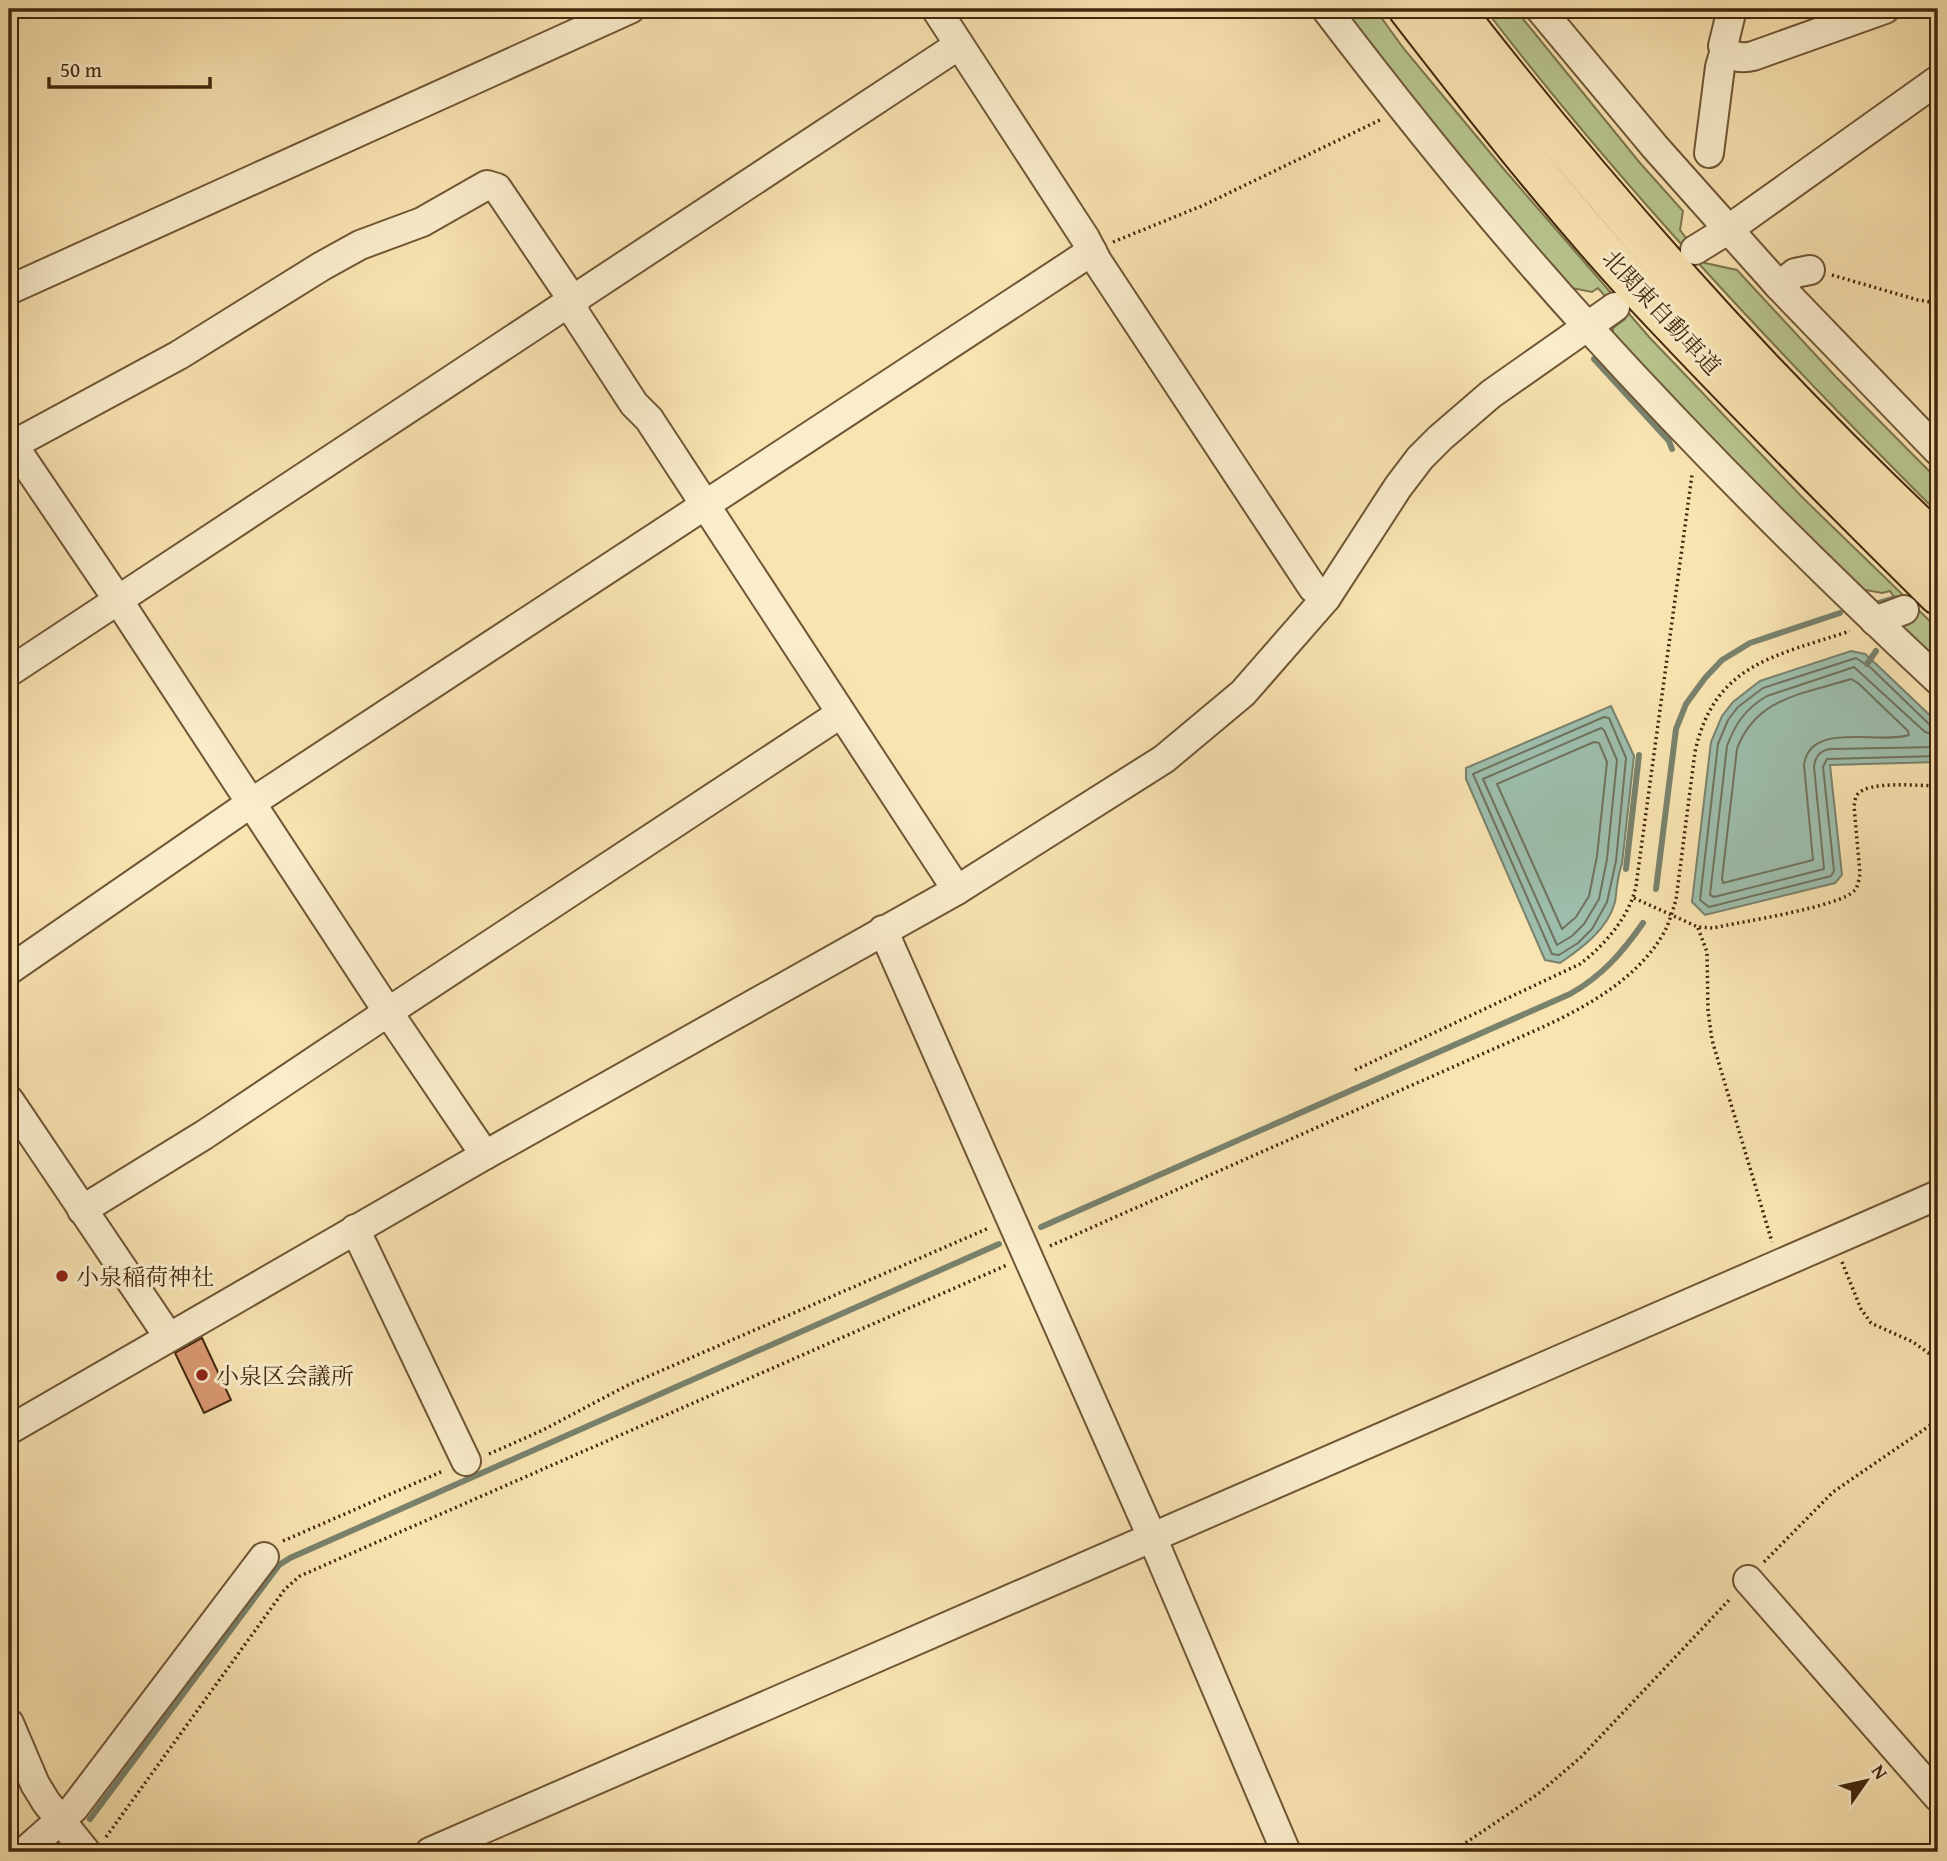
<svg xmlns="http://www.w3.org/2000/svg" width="1947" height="1861" font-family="'Gentium Book Plus','Noto Serif JP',serif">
<rect width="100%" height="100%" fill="#f8e3b1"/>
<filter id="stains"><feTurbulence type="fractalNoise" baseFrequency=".00286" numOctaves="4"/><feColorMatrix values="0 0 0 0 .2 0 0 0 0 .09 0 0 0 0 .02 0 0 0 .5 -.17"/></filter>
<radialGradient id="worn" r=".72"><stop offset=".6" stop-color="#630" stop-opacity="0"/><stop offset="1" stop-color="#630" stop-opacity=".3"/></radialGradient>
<g fill="#b8c58f" stroke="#7d764e" stroke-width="2">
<polygon points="1339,9 1375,9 1404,49 1502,167 1650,338 1803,498 1938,629 1938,668 1901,626 1909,620 1890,591 1882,593 1855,588 1613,341 1613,328 1625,319 1598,288 1592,292 1567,287 1475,181"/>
<path d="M 1485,9 L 1515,9 L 1640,163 L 1683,211 L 1680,230 L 1705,263 L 1737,270 L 1836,377 L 1938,480 L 1938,513 C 1778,353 1623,189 1485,9 Z"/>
</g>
<g fill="#9dbead" stroke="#79826d" stroke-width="2">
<polygon points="1851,651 1865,654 1875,663 1938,723 1938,762 1830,765 1842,875 1835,883 1705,915 1692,902 1711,742 1722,716 1733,702 1760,681"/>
<path d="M 1611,706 L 1634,756 L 1622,864 C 1617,876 1617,889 1615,902 C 1608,929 1582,948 1560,963 L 1545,960 L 1466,779 L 1466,768 Z"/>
</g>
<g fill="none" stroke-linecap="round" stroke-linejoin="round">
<g stroke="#70725d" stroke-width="2">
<path d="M 1851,679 L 1858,683 L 1908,731 L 1909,735 C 1879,745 1810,720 1804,765 L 1813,860 L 1723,883 L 1722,879 L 1737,749 C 1756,697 1804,694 1851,679 Z"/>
<polygon points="1604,717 1609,718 1626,758 1616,861 1607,902 1592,929 1578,943 1559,955 1552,954 1473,774"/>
<polygon points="1601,728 1604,730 1617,760 1607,859 1599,899 1584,924 1572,936 1557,945 1483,779"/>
<polyline points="1938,728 1931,726 1871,668 1856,658 1763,688 1738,707 1728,720 1718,744 1700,900 1709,907 1831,876 1834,871 1823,767 1827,759 1938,756"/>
<path d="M 1938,736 L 1925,732 L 1854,667 L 1767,696 C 1746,708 1735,724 1727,746 L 1710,895 L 1714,897 L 1824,869 L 1814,767 C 1815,756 1821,750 1831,749 L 1938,747"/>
<polygon points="1594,742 1599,743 1607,762 1597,856 1589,896 1576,917 1562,929 1497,784"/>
</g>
<g stroke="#79826d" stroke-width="6">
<polyline points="1594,359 1669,441 1672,449"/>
<polyline points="1875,604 1895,598"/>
<polyline points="1867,664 1876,651"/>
<polyline points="1626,869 1639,755"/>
<polyline points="1656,889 1676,729 1686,704 1705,678 1722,660 1750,643 1840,613"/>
<path d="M 1041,1227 L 1570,994 C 1602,976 1622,953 1643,923"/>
<polyline points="90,1819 279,1565 290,1558 999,1244"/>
</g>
</g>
<polygon fill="#da9972" stroke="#42270d" stroke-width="2" points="202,1338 231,1400 204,1413 175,1353"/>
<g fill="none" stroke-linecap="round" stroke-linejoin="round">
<defs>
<g id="minor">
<polyline points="936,9 1085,238 1097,261 1313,588 1326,598"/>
<path d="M 1326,9 C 1409,118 1496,226 1588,327 C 1699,449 1817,567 1938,680"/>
<polyline points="1540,9 1655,147 1779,286 1938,451"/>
<path d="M 1732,9 L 1723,46 C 1729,57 1741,59 1753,56 L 1885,9"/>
<polyline points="1709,153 1720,67 1725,50"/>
<polyline points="1695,250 1729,229 1938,80"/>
<polyline points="1779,286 1795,273 1810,270"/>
<polyline points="9,290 630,9"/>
<polyline points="9,439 118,600 388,1012 485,1155"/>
<polyline points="9,447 179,355 322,266 360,245 422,222 487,185 497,188 572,299 576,315 634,404 649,419 957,890"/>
<polyline points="1875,621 1904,610"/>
<polyline points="9,672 959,45"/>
<polyline points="883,930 1152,1537 1286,1852"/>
<polyline points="9,970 251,803 1092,251"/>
<polyline points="9,1100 168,1336"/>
<polyline points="82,1210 204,1135 388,1012 840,714"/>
<polyline points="355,1229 466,1461"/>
<polyline points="9,1430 485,1155 957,890 1164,759 1243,693 1326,598 1398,487 1420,458 1440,438 1491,394 1615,307"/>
<polyline points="1748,1580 1938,1797"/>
<polyline points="9,1723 35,1784 46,1802 86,1852"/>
<polyline points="24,1852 74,1808 264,1557"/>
<polyline points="430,1852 1938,1195"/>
</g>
<g id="highway">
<path d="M 1408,9 C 1479,101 1552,194 1630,280 C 1730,388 1834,492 1938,595"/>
<path d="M 1454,9 C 1601,198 1763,380 1938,544"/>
</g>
</defs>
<use href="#minor" stroke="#705636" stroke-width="32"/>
<use href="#highway" stroke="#42270d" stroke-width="42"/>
<g stroke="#42270d" stroke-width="3.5" stroke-dasharray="2 3.5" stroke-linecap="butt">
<polyline points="1113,242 1204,205 1380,120"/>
<polyline points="1832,275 1918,300 1938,303"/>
<path d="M 1634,898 L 1698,927 L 1713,928 C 1739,922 1841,907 1855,890 C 1858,886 1859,879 1860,874 L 1854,806 C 1855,802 1855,798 1857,795 C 1867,780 1921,786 1938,786"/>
<polyline points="1698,928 1707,952 1708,1011 1712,1040 1772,1242"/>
<path d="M 1355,1070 L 1580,964 C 1604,946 1630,916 1636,886 L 1692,475"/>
<path d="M 1050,1246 L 1543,1027 C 1588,1006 1636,979 1662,936 C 1669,925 1672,912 1676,900 L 1695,752 C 1714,664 1775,656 1850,631"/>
<polyline points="1842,1262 1861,1309 1871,1323 1913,1342 1934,1357 1938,1364"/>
<polyline points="489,1454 543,1430 626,1386 989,1228"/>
<polyline points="283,1541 443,1471"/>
<polyline points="1764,1562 1833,1492 1938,1420"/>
<polyline points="106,1837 285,1589 300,1576 1007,1265"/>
<polyline points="1452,1852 1538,1794 1581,1757 1731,1598"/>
</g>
<use href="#minor" stroke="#faedcc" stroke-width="28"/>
<use href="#highway" stroke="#f8e3b1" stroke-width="38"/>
</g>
<g fill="#8f2418" stroke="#faedcc" stroke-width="2.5">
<circle cx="62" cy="1276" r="7"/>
<circle cx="202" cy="1375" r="7"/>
</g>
<g text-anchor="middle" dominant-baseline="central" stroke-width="6" stroke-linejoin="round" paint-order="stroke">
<g font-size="23" fill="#42270d" stroke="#faedcc">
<text transform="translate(1662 312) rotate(47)">北関東自動車道</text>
</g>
<g font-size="23" fill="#42270d" stroke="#faedcc" text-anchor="start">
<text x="76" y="1276">小泉稲荷神社</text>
<text x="216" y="1375">小泉区会議所</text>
</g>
</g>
<rect width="1947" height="1861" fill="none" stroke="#f8e3b1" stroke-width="35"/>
<rect x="10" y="10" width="1926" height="1840" fill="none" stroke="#42270d" stroke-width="3.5"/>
<rect x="18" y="18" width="1912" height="1826" fill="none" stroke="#42270d" stroke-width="2"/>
<g transform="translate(1866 1781) rotate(56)" stroke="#faedcc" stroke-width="5" paint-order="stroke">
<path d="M0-5L12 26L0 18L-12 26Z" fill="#42270d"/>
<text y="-10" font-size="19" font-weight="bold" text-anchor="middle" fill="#42270d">N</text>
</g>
<path d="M49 77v10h161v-10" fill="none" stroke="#42270d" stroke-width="3.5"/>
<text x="60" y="77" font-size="21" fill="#42270d" stroke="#faedcc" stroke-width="5" paint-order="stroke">50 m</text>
<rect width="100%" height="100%" filter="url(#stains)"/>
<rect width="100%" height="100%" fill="url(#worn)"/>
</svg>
